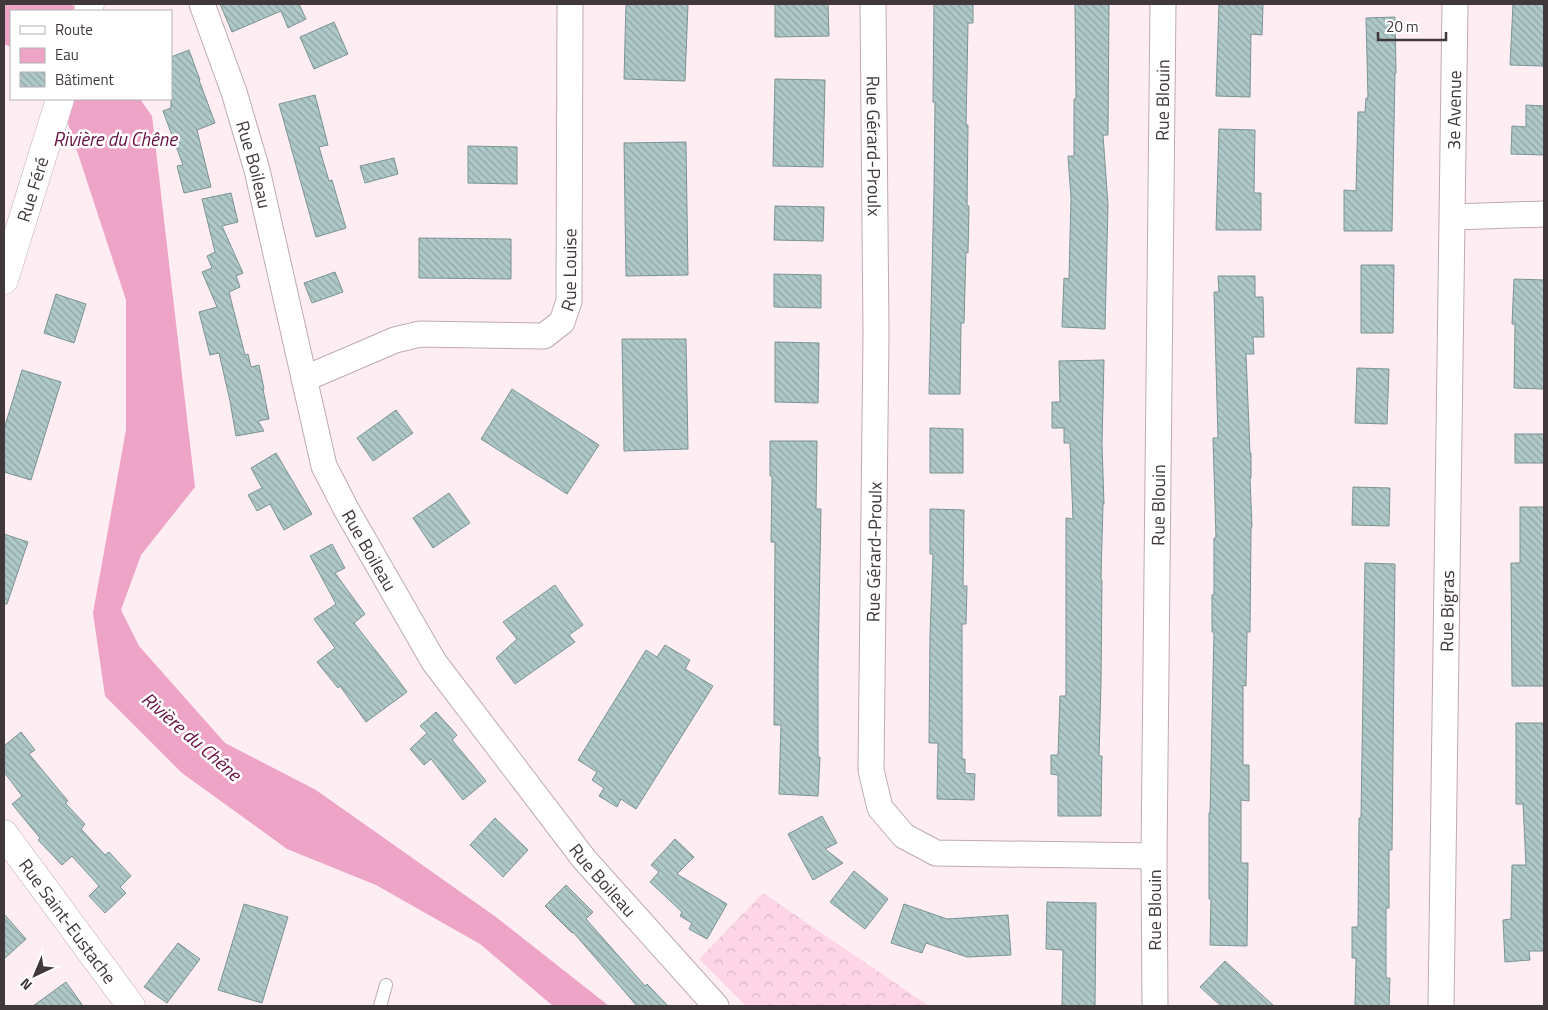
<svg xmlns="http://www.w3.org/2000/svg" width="1548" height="1010" font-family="'Titillium Web',sans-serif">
<defs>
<pattern id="forest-crowns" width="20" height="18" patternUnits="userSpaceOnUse" patternTransform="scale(1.25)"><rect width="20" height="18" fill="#fed6e7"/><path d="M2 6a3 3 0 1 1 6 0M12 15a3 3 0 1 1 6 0" fill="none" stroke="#dbb8c7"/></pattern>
<pattern id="building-back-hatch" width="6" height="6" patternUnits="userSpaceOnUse" patternTransform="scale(1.25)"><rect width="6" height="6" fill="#afc9c8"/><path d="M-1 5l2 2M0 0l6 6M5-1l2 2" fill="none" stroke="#90a4a4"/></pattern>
</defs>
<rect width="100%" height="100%" fill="#ffedf4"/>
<polygon fill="url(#forest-crowns)" points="763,893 920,1000 929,1006 746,1006 699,959"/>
<g fill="#eea4c6">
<polygon points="4,4 71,4 79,11 11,11 11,47 4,44"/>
<polygon points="60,99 140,99 152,116 195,487 141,555 121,610 139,646 225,743 316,790 496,917 609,1006 553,1006 480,944 376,885 287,849 182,773 105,696 93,613 126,430 126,300"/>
</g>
<g fill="url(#building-back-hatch)" stroke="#7b9493">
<polygon points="220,4 299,4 306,19 288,28 281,11 232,32"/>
<polygon points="626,4 688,4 685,81 624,79"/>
<polygon points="775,4 828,4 829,36 775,37"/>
<polygon points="934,4 973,4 973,23 968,23 966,125 968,125 967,206 969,206 968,253 966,252 964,323 961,323 960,394 929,394 934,191 935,102 933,102"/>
<polygon points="1075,4 1109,4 1108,135 1103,135 1108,205 1105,329 1062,327 1064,278 1069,279 1071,198 1068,156 1074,156 1074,99 1076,99"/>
<polygon points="1219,4 1263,4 1262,35 1251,34 1250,97 1216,96"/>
<polygon points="1513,4 1544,4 1543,66 1510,65"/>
<polygon points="1395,17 1396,73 1395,73 1392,231 1344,231 1344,190 1356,191 1358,112 1365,112 1366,98 1368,98 1366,18"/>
<polygon points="334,22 348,54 314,69 300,37"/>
<polygon points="189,50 200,80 199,80 215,123 197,130 211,187 184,193 177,166 183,165 163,111 171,108 171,57"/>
<polygon points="775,79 825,80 823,167 773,166"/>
<polygon points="315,95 328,145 319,147 329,181 332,180 346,228 316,237 279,104"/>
<polygon points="1526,105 1544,106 1544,155 1511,154 1512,126 1526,127"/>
<polygon points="1219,129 1255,130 1254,193 1261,193 1261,230 1216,230"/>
<polygon points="686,142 688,275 626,276 624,143"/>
<polygon points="468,146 517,147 517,184 468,183"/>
<polygon points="394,158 398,174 365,183 360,166"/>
<polygon points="231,193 238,222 222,226 243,273 236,276 240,287 229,292 245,355 248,354 251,367 259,365 264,389 263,389 269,419 258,421 264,431 236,436 230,401 219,353 210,355 199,312 217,307 202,272 212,268 207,256 215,252 202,199"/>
<polygon points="775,206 824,207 823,241 774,240"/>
<polygon points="419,238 511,239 511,279 419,278"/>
<polygon points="1361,265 1394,265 1393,333 1361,333"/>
<polygon points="335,272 343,292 312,303 304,283"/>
<polygon points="774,274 821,275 821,308 774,307"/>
<polygon points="1218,276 1255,276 1255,297 1263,297 1264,337 1253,337 1254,354 1246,354 1250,453 1251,453 1251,478 1250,478 1252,527 1251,527 1250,632 1247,632 1246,686 1243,685 1243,765 1249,765 1249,801 1241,800 1241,863 1248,863 1247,946 1210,945 1211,899 1209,899 1209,813 1210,813 1214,632 1212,632 1212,595 1214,595 1214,538 1216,538 1213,438 1218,438 1214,292 1219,292"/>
<polygon points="1514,279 1544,280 1544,389 1514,388 1515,324 1512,324"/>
<polygon points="56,294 86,304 74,343 44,333"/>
<polygon points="622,339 686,339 688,449 624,451"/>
<polygon points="775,342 819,343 818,403 775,402"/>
<polygon points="1104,360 1102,444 1104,504 1103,504 1101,579 1102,580 1101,684 1099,756 1102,756 1101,816 1058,816 1058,775 1051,774 1051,755 1058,755 1060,696 1066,696 1066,518 1073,519 1070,443 1064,443 1064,428 1052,428 1052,402 1060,402 1059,361"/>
<polygon points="1357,368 1389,369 1387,424 1355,423"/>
<polygon points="22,370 61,382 31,480 4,472 4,429"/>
<polygon points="512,389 599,445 567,494 481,439"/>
<polygon points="396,410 413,433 373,461 357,438"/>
<polygon points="930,428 963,429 963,473 930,473"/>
<rect x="1515" y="434" width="29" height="29"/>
<polygon points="770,441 817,441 816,509 821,509 818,664 818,757 820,757 818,796 779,794 781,725 774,725 775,542 771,542 772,476 770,476"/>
<polygon points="276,453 312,514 284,530 270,504 257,511 248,495 262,488 251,468"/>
<polygon points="1353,487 1390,488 1389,526 1352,525"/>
<polygon points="449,493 470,523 433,548 413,518"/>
<polygon points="1520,507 1544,507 1544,686 1512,686 1511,563 1520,563"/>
<polygon points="930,509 964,510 963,586 967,586 966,624 962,624 962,759 965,759 965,773 975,774 974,800 937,799 938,743 929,743 930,635 933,554 930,554"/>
<polygon points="4,534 28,542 7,604 4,604"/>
<polygon points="332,544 345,568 335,573 365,614 354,623 387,665 407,692 366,722 340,686 338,688 317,662 335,648 314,619 336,604 310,556"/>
<polygon points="1365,563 1395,564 1392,850 1389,850 1389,908 1386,908 1386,978 1390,978 1389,1006 1355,1006 1356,958 1352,958 1352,927 1358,927 1359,818 1361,818"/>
<polygon points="555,585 583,625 569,635 575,642 515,684 496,658 517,639 503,622"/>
<polygon points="665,645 690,660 685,669 713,686 636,809 621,799 617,807 599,796 604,788 592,780 597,772 578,760 646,650 657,657"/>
<polygon points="436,712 457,735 452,740 486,781 463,800 431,759 424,765 410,749 427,733 420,726"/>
<polygon points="1516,723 1544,723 1543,911 1544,951 1529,951 1530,960 1505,962 1503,920 1511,919 1512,865 1526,865 1523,804 1516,804"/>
<polygon points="21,732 35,750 29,754 68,801 65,803 85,824 81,829 105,855 109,852 131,876 120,887 126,893 105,913 89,896 99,886 72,856 62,865 38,840 40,838 12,804 22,796 4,772 4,746"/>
<polygon points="822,816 837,843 825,849 843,863 813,880 788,834"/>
<polygon points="495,818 528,850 503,877 470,845"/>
<polygon points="675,839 694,857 677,874 727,904 707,939 689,929 692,923 680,916 682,912 650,882 659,872 651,865"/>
<polygon points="854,871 888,899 865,929 830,902"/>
<polygon points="566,885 593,912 586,919 645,986 647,984 668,1006 637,1006 573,932 572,933 545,906"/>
<polygon points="1047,902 1096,903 1095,1006 1062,1006 1063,950 1046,949"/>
<polygon points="244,904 288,917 262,1003 218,990"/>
<polygon points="904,904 947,919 1008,915 1011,955 967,957 926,943 922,953 891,943"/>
<polygon points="4,914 26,939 4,959"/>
<polygon points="178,943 200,959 167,1003 144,987"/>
<polygon points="1225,961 1274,1006 1221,1006 1200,987"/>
<polygon points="66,982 83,1006 33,1006"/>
</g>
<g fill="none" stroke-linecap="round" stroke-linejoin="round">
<defs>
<polyline id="lane" points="380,1006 386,985"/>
<g id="street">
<path id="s1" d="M 202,4 L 234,92 L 257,170 L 324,466 L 346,509 L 434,662 L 584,859 L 716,1006"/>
<path id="s2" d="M 873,4 L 876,335 L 871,770 L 880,808 L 904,836 L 936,853 L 1154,856"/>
<polyline points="1453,217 1544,214"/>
<path id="s3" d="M 304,379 L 395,340 L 420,334 L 544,336 L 562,322 L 569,301 L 570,4"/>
<path id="s4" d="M 1155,1006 L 1154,856 L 1163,4"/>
<path id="s5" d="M 1441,1006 L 1455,4"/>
</g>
<g id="secondary">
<polyline points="88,11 90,4"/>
<path id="s6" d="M 4,280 L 60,99"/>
<path id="s7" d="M 4,834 L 131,1006"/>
</g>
</defs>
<use href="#lane" stroke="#bfaab3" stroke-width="14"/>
<use href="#street" stroke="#bfaab3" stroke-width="27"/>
<use href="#secondary" stroke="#bfaab3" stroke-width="29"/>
<use href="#lane" stroke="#fff" stroke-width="12"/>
<use href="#street" stroke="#fff" stroke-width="25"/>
<use href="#secondary" stroke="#fff" stroke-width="28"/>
</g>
<g text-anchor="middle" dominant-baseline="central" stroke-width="5" stroke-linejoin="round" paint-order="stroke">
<g font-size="18" fill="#41383c" stroke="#fff">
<text stroke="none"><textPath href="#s4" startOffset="906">Rue Blouin</textPath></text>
<text stroke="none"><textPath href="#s5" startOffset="896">3e Avenue</textPath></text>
<text stroke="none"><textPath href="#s2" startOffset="142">Rue Gérard-Proulx</textPath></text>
<text stroke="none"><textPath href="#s1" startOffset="169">Rue Boileau</textPath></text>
<text stroke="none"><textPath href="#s6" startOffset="95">Rue Féré</textPath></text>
<text stroke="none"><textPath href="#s3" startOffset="325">Rue Louise</textPath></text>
<text stroke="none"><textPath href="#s4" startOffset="501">Rue Blouin</textPath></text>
<text stroke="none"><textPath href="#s1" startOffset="574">Rue Boileau</textPath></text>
<text transform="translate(874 552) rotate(-89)">Rue Gérard-Proulx</text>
<text stroke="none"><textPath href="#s5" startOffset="395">Rue Bigras</textPath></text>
<text stroke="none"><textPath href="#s1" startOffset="979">Rue Boileau</textPath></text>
<text transform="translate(1154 910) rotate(-90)">Rue Blouin</text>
<text stroke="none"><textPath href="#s7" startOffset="108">Rue Saint-Eustache</textPath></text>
</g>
<g font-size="19" font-style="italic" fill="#661043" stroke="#fff">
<text x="115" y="138">Rivière du Chêne</text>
<text transform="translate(192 736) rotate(41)">Rivière du Chêne</text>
</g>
</g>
<rect width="1548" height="1010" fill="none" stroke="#41383c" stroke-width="10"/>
<rect x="10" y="10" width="162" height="90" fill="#ffffff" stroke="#b3afb1"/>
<rect x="20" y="26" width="25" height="8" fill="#ffffff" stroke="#b3afb1"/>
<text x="55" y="35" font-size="15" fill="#41383c">Route</text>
<rect x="20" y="48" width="25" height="15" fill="#eea4c6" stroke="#b3afb1"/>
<text x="55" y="60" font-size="15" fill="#41383c">Eau</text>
<rect x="20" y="72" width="25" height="15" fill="url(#building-back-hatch)" stroke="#b3afb1"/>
<text x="55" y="85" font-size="15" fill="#41383c">Bâtiment</text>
<g transform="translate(35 975) rotate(224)" stroke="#ffffff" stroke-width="4" paint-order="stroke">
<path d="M0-4L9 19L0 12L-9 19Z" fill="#41383c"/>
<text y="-8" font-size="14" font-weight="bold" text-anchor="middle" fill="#41383c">N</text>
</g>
<path d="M1378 32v8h68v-8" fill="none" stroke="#41383c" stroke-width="2.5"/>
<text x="1386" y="32" font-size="15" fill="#41383c" stroke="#ffffff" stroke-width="4" paint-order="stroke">20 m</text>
</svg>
